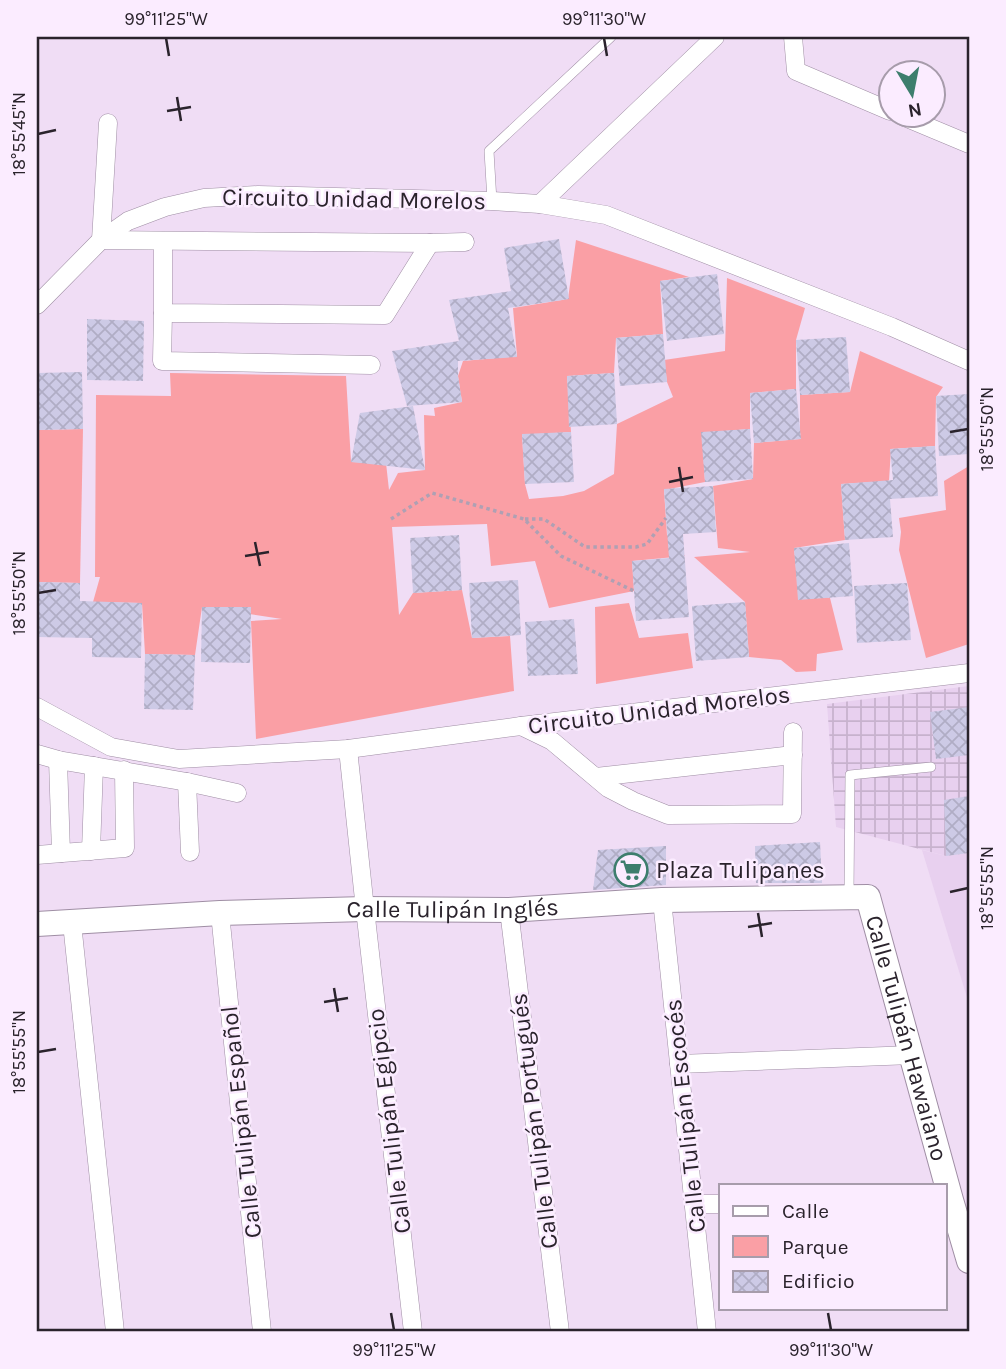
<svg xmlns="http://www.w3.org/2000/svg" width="1006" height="1369" font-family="Karla,sans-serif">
<defs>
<pattern id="industrial-grid" width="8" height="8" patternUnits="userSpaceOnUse" patternTransform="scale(1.75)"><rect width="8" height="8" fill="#e8d0ef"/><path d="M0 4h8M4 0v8" fill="none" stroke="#c7b2cd"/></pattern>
<pattern id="building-cross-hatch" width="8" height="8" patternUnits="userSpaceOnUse" patternTransform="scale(1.75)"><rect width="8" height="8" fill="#cdcae6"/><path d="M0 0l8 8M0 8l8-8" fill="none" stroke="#b0adc5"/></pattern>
</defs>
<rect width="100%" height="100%" fill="#f0ddf5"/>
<polygon fill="#e8d0ef" points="922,850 946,856 969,853 969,1004"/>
<polygon fill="url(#industrial-grid)" points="969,686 969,853 946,856 836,827 827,704"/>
<g fill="#fa9fa5">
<polygon points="576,240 689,277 660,281 663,334 616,338 614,373 567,376 571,432 522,435 525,484 529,499 563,496 584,491 614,474 617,424 673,397 667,382 664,360 725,351 727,278 805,308 796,340 796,389 750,393 750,429 702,433 705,482 664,490 667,535 685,556 632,561 634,591 549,608 535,561 491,566 487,524 392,527 399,615 413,593 462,590 472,638 510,636 514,691 256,739 251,621 282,619 202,607 195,655 145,654 142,603 93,602 100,577 95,577 96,395 171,396 170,373 346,376 351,462 386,463 389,490 398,473 425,470 424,415 435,416 434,408 462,402 458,376 463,361 517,356 513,308 568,299"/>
<polygon points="860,351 943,387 936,397 935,446 891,449 889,481 841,484 845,540 794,548 798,589 830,598 843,650 817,654 816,671 796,672 781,660 749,657 745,602 694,557 750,552 718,548 713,486 753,479 754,443 800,439 800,395 850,392"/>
<polygon points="83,429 80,583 37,582 37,430"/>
<polygon points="969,466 969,644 926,658 899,550 901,532 899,518 946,510 944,481"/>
<polygon points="629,603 639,638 688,633 693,668 596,684 595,607"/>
</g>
<g fill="url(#building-cross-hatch)">
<polygon points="559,239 569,299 508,308 517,357 458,361 458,376 462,402 407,406 392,351 459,341 449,300 511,291 504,248"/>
<polygon points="717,274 724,334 667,341 660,281"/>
<polygon points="87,319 144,321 143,381 87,380"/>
<polygon points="663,334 667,382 620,386 616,338"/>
<polygon points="846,337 850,392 800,395 796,340"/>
<polygon points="82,372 83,429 37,430 37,373"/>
<polygon points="614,373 617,424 569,427 567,376"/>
<polygon points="796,389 801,439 754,443 750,393"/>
<polygon points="969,394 969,454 939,456 936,396"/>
<polygon points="413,406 425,470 351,462 360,413"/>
<polygon points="750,429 753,479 705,482 701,432"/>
<polygon points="571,432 574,482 525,484 522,434"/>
<polygon points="935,446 938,496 890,499 893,537 845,540 841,484 893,480 890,449"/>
<polygon points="713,486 716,532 683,534 689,617 636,621 632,561 669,558 664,489"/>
<polygon points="459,535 462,590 413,593 410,538"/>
<polygon points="849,543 853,596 798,600 794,548"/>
<polygon points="518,580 521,635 472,638 469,583"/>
<polygon points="37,582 80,583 80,601 142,603 141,658 92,657 92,638 37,637"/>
<polygon points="907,583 911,640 857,643 854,586"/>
<polygon points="745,602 749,657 696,661 692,606"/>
<polygon points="202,607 251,607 250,663 201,662"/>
<polygon points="574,619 578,674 528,676 525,622"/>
<polygon points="145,654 195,655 193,710 144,709"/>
<polygon points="969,707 969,755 936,759 930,712"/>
<polygon points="969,796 969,853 946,856 944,800"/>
<polygon points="820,842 822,883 756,883 755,846"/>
<polygon points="666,846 666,885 593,890 598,850"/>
</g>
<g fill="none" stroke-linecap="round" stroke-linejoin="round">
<defs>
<g id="lane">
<polyline points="492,201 489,151 611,37"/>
<polyline points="849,895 850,775 931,767"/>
</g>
<g id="street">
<polyline points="793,37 796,71 890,111"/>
<polyline points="902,116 969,144"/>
<polyline points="108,123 101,240 430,243 465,242"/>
<polyline points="540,204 715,37"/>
<polyline points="163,241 163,313 385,315 430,243"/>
<polyline points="37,305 101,240 128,221 165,207 204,198 258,195 492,201 540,204 606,215 892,327 969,361"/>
<polyline points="163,313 162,361 371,365"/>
<polyline points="37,707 111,747 179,759 348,749 521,726 969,673"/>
<polyline points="521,726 552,741 608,788 633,801 668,815 792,814 793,732"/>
<polyline points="348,749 365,909 413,1332"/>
<polyline points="37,754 58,760 187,782 237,793"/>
<polyline points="58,760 61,853"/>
<polyline points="596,777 793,755"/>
<polyline points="187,782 190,852"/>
<polyline points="91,851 94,766"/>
<polyline points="37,855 125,848 124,770"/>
<polyline points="662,900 707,1332"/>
<polyline points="509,910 560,1332"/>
<polyline points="220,913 262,1332"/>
<polyline points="72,923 115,1332"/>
<polyline points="679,1064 912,1055"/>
<polyline points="694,1204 721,1204"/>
</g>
<g id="secondary">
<path id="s1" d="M 37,924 L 220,913 L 365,909 L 509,910 L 662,900 L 868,897 L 951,1200 L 969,1261"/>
</g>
</defs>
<use href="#lane" stroke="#9f8ea4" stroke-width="10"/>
<use href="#street" stroke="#9f8ea4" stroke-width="19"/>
<use href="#secondary" stroke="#9f8ea4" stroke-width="26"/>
<g stroke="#afa0b3" stroke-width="3.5" stroke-dasharray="3.5 3.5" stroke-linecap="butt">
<polyline points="391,519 432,493 524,519 561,556 634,591"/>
<polyline points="525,519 544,519 585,547 636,547 647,544 666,518"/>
</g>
<use href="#lane" stroke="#fff" stroke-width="9"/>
<use href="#street" stroke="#fff" stroke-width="18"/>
<use href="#secondary" stroke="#fff" stroke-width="24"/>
</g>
<path fill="none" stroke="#2a232c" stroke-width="2.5" d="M 166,38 L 169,56M 604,38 L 607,56M 177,97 L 181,121M 167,111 L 191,107M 38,134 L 56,130M 950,432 L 968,429M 679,467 L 683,492M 669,482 L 693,477M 255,542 L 260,566M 245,556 L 269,552M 38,593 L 56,590M 950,892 L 968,888M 758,913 L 762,937M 748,927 L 772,923M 334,988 L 338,1012M 324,1002 L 348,998M 38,1052 L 56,1049M 391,1313 L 394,1330M 828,1313 L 831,1330"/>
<defs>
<symbol id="supermarket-ring" viewBox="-11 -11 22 22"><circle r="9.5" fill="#fbecff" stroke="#3d7e6d" stroke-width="1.5"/><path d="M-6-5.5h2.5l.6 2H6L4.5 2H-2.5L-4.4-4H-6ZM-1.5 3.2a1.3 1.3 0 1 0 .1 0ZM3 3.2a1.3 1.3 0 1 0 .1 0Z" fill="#3d7e6d"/></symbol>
</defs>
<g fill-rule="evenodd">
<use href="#supermarket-ring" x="612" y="851" width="38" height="38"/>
</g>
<g text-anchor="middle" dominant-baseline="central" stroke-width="5" stroke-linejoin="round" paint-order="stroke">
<g font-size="24" fill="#2a232c" stroke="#fbecff">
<text transform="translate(354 199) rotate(1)">Circuito Unidad Morelos</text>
<text transform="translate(659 710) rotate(-7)">Circuito Unidad Morelos</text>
<text stroke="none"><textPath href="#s1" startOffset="416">Calle Tulipán Inglés</textPath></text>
<text stroke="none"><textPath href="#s1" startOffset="978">Calle Tulipán Hawaiano</textPath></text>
<text transform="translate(685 1116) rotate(-96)">Calle Tulipán Escocés</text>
<text transform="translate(389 1121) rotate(-97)">Calle Tulipán Egipcio</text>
<text transform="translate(534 1121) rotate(-97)">Calle Tulipán Portugués</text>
<text transform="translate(241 1122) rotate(-96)">Calle Tulipán Español</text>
</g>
<g font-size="24" fill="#2a232c" stroke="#fbecff" text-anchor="start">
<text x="656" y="870">Plaza Tulipanes</text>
</g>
</g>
<rect width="1006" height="1369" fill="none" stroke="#fbecff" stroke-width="77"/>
<rect x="719" y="1184" width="228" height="126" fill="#fbecff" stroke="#a79cab" stroke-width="2"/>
<rect x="733" y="1206" width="35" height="10" fill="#ffffff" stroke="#a79cab" stroke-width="2"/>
<text x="782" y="1218" font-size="21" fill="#2a232c">Calle</text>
<rect x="733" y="1236" width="35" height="21" fill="#fa9fa5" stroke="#a79cab" stroke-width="2"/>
<text x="782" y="1254" font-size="21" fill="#2a232c">Parque</text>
<rect x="733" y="1271" width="35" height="21" fill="url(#building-cross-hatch)" stroke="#a79cab" stroke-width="2"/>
<text x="782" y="1288" font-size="21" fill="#2a232c">Edificio</text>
<g transform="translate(912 94) rotate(170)"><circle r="33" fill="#fbecff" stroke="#a79cab" stroke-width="2"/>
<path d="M0-5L12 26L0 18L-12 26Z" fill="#3d7e6d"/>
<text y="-10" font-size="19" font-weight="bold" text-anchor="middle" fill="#2a232c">N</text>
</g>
<rect x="38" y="38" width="930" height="1292" fill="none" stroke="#2a232c" stroke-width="2.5"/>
<g font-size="18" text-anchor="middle" fill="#2a232c">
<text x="166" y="25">99°11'25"W</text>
<text x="604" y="25">99°11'30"W</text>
<text transform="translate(19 134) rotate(-90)" y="6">18°55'45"N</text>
<text transform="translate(987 429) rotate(-90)" y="6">18°55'50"N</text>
<text transform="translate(19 593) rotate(-90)" y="6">18°55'50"N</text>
<text transform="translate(987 888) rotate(-90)" y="6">18°55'55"N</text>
<text transform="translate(19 1052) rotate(-90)" y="6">18°55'55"N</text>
<text x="394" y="1356">99°11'25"W</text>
<text x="831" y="1356">99°11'30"W</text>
</g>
</svg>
